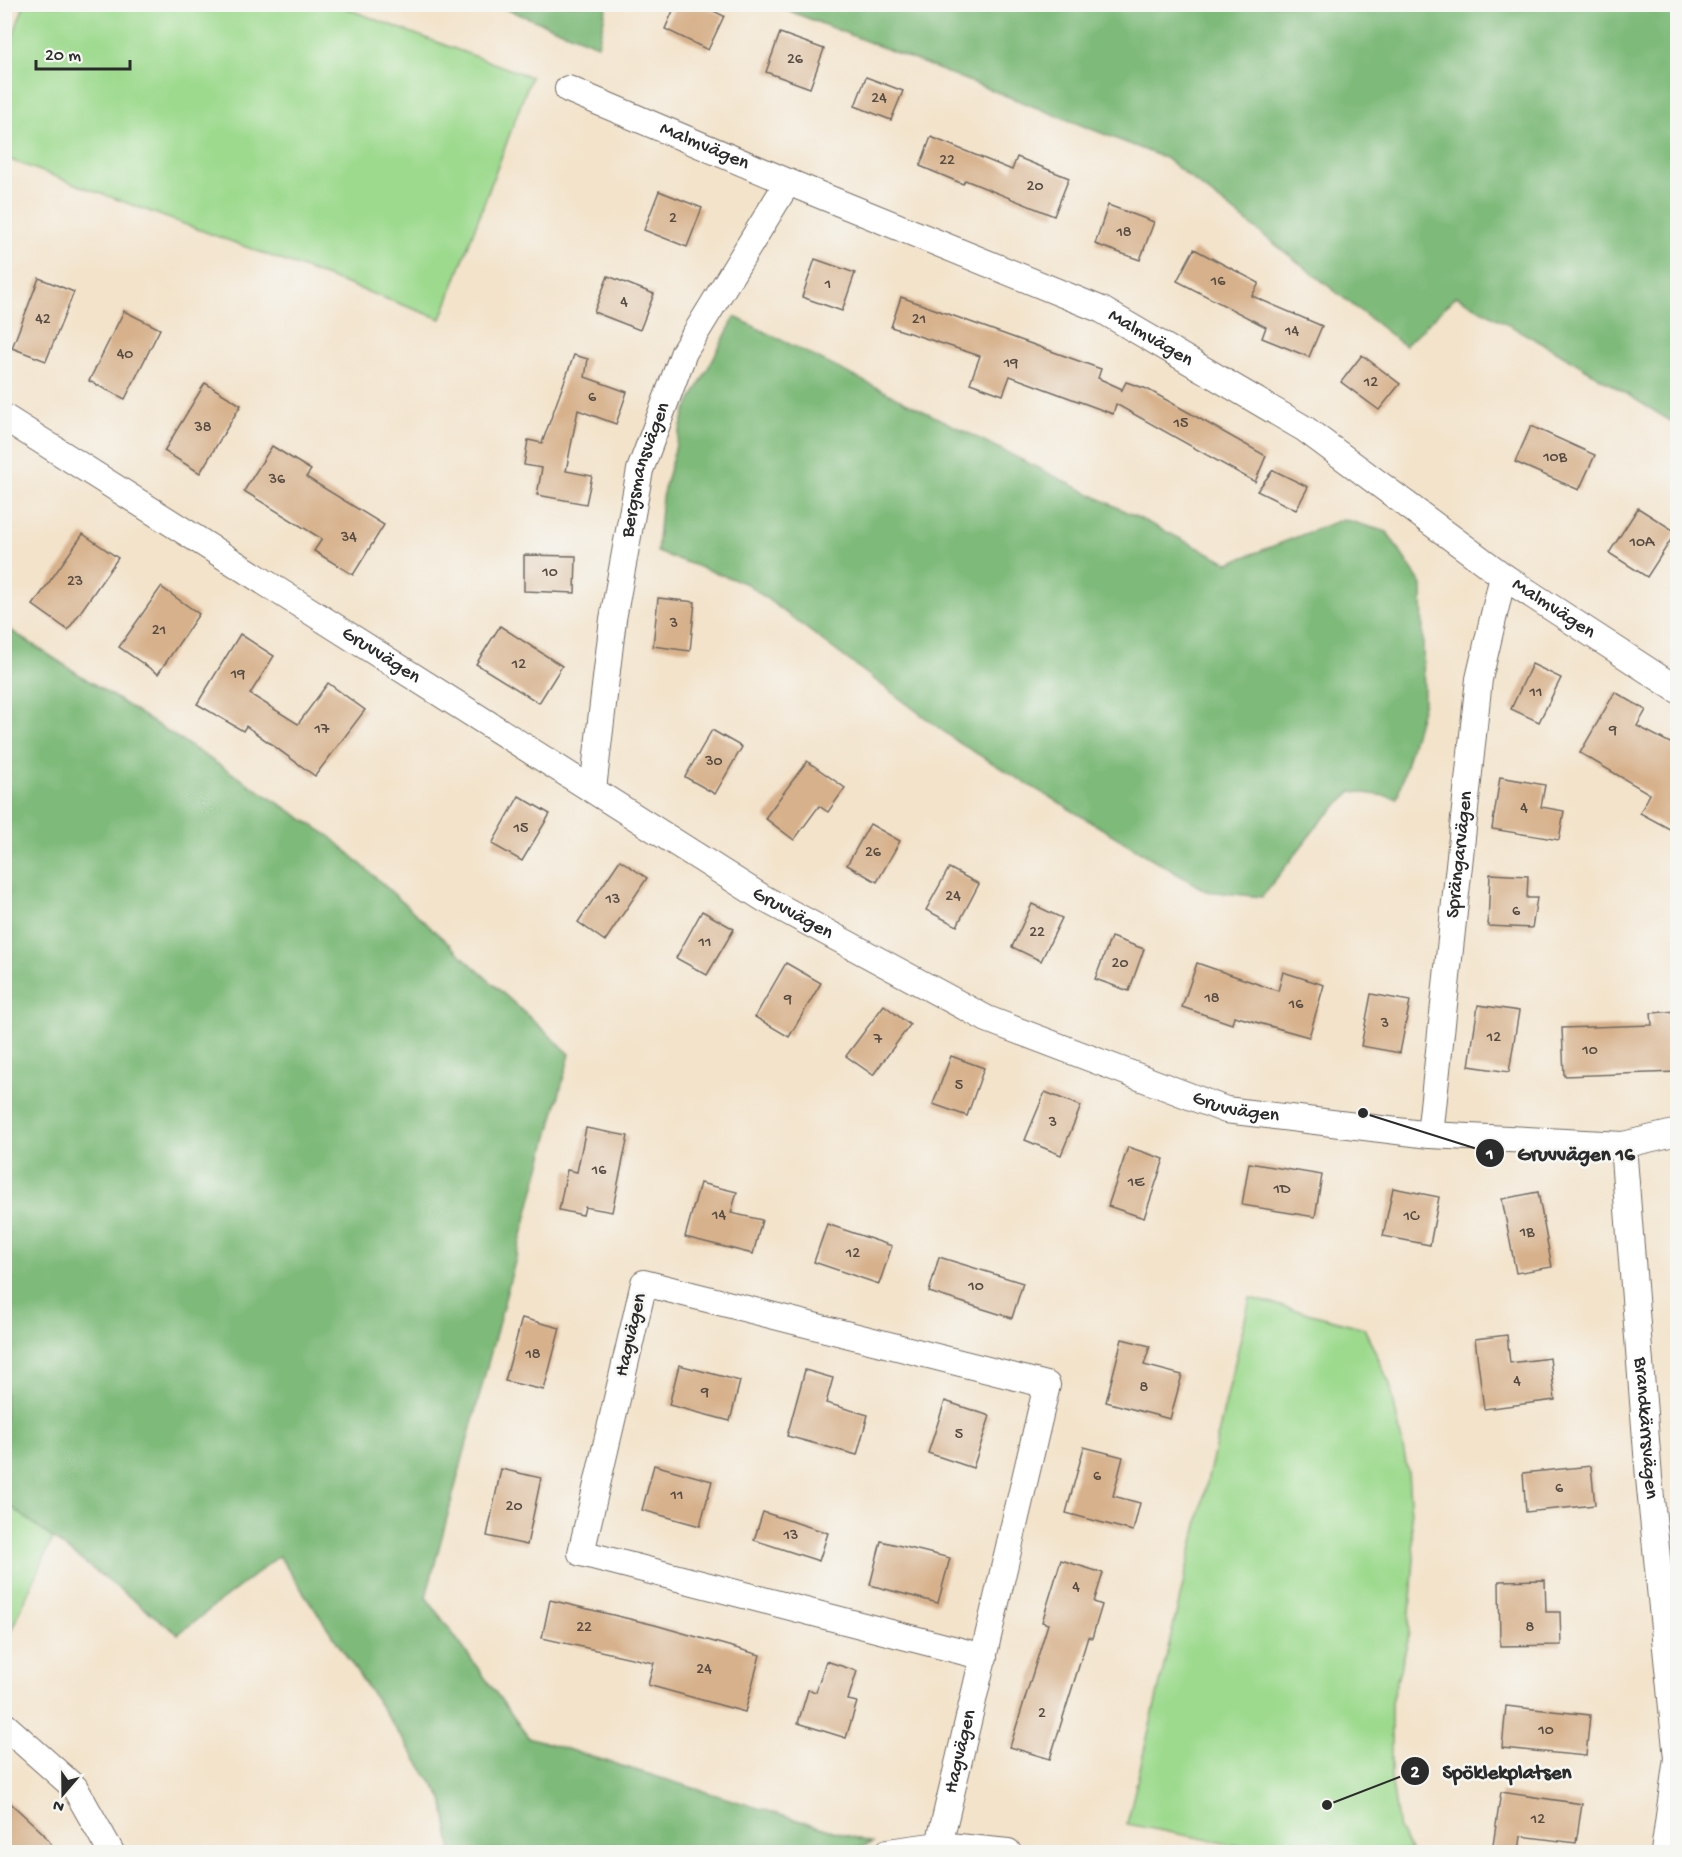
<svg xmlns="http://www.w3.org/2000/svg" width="1682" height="1857" font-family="'Gochi Hand',sans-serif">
<rect width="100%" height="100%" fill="#f6f6f2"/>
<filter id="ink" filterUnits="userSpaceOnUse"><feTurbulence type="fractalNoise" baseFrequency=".0167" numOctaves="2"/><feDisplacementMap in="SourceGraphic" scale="12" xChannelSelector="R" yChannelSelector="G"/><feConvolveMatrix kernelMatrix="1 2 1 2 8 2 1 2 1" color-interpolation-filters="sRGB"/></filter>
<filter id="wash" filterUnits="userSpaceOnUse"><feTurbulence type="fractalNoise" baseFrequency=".008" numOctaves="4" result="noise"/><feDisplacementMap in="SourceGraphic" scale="24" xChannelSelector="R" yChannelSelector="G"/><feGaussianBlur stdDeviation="1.35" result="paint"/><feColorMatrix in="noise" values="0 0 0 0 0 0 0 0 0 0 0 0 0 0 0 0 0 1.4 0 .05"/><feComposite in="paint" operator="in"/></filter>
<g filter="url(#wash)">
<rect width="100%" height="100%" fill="#f3e3cb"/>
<g fill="#9dda8e" stroke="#64825c" stroke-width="1.5">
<polygon points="334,4 531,77 441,319 5,158 5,58 24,5"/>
<polygon points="1250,1298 1364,1328 1390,1384 1408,1472 1414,1558 1408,1641 1391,1702 1391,1777 1399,1829 1411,1852 1271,1852 1127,1824"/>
<polygon points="5,1502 53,1538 5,1644"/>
</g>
<g fill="#7eba79" stroke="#547252" stroke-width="1.5">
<polygon points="495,5 607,5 598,45"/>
<polygon points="774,5 1677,5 1677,425 1558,352 1456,296 1405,346 1165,158"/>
<polygon points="735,317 1229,563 1343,519 1387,532 1422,585 1424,702 1397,798 1352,791 1321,821 1262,897 1206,891 959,743 747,584 657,552 662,497 685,412"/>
<polygon points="4,626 331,837 570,1054 426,1597 528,1737 872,1843 848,1852 452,1852 443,1799 279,1556 178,1634 5,1502"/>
</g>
<g id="blocks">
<g fill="#d7b18b">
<polygon points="676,4 699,4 724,16 708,50 665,29"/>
<polygon points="780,33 824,49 810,88 766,72"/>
<polygon points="866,77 903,91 891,120 855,106"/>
<polygon points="931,137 1012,170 1017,157 1069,178 1054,216 965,180 963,184 920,166"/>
<polygon points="659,191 702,208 687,247 644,230"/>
<polygon points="1108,205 1154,222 1140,260 1095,244"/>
<polygon points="1194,249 1259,283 1252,296 1322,326 1309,357 1262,338 1266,327 1177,281"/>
<polygon points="815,259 855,273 842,311 802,297"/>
<polygon points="608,276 654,294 640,330 594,312"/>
<polygon points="39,278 74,292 46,361 12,348"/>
<polygon points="901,297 1101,369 1098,378 1122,389 1121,392 1126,382 1147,389 1266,456 1255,482 1116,404 1113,414 1010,376 1003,395 970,383 980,356 891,327"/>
<polygon points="124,311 160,329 125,399 89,381"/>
<polygon points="574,355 588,359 585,377 627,392 616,424 578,410 566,471 592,476 586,504 537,495 542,468 524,465 528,440 542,443"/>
<polygon points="1362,355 1400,384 1379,410 1341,382"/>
<polygon points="205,383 241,405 200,473 164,451"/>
<polygon points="1531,426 1595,455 1579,490 1515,462"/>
<polygon points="272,446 311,470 306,477 384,525 353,575 314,551 322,539 244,491"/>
<polygon points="1273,470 1308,487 1296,510 1257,491"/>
<polygon points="1638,508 1676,532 1647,577 1609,553"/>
<polygon points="83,534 118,558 68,630 33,605"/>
<polygon points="524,555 576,556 575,593 524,591"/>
<polygon points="161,587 199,614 158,674 119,647"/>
<polygon points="658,598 695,602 690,651 653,646"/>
<polygon points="500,626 562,666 539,703 476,664"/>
<polygon points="240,634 274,656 250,694 298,724 328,683 365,710 315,776 246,726 243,731 197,704"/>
<polygon points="1532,664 1561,678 1539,722 1511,709"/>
<polygon points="1615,692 1646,710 1637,726 1676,746 1677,743 1677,833 1640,813 1650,794 1580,753"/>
<polygon points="712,730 742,747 715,794 685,777"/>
<polygon points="807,761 845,788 828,812 819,806 794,840 765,818"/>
<polygon points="1500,777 1545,785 1541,807 1564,811 1559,840 1492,829"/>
<polygon points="519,796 550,814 522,861 492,844"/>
<polygon points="870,824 900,841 877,882 847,865"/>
<polygon points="620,860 647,878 605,941 578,922"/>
<polygon points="949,868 979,884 957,926 926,910"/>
<polygon points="1490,874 1528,876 1527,898 1537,898 1532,928 1488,926"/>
<polygon points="1032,904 1062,918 1041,961 1012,947"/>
<polygon points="702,911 734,929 707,975 676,958"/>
<polygon points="1111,937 1144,949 1129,991 1095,979"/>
<polygon points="786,963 821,983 789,1037 755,1017"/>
<polygon points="1197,963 1278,991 1283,972 1324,985 1309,1037 1234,1016 1232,1024 1182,1007"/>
<polygon points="1371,994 1410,1001 1400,1053 1361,1046"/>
<polygon points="884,1005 910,1025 873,1075 846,1056"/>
<polygon points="1478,1005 1519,1011 1509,1072 1469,1066"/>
<polygon points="1677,1011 1677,1072 1564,1076 1562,1028 1652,1025 1651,1013"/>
<polygon points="951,1056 984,1068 967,1116 933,1104"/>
<polygon points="1045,1092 1081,1106 1061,1155 1025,1140"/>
<polygon points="586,1128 628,1136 612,1212 585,1207 583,1215 559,1210 567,1170 577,1172"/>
<polygon points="1128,1147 1164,1159 1144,1218 1108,1206"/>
<polygon points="1249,1163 1322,1175 1315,1217 1242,1205"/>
<polygon points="700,1183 737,1192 731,1213 762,1220 753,1254 685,1237"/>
<polygon points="1393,1188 1439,1197 1430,1245 1383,1236"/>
<polygon points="1538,1192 1552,1267 1516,1273 1502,1199"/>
<polygon points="827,1224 892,1246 879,1284 814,1262"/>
<polygon points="939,1257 1023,1283 1012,1318 929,1292"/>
<polygon points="522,1318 560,1328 544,1390 505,1381"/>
<polygon points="1507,1335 1510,1363 1550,1358 1555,1400 1484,1409 1475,1339"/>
<polygon points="1122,1339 1150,1346 1144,1365 1182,1375 1170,1419 1106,1402"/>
<polygon points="679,1365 740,1381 730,1421 669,1405"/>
<polygon points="805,1370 833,1378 826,1403 868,1415 857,1455 787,1436"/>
<polygon points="945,1401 990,1416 973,1468 928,1453"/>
<polygon points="1084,1447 1123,1457 1113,1496 1140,1503 1133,1531 1066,1513"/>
<polygon points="654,1465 712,1481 700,1526 642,1510"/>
<polygon points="1591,1466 1595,1505 1526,1512 1523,1473"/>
<polygon points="501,1469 541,1478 527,1545 487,1536"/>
<polygon points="763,1512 828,1533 819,1561 754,1540"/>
<polygon points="881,1541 950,1558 938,1603 870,1585"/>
<polygon points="1061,1560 1103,1573 1094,1602 1102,1605 1092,1638 1088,1637 1050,1759 1010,1747 1048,1624 1042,1622"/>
<polygon points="1545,1580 1546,1612 1560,1612 1561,1645 1500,1646 1499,1581"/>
<polygon points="550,1600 655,1625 760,1655 745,1712 648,1685 654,1663 542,1638"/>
<polygon points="826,1661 857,1671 848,1700 857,1702 846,1738 798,1723 808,1690 816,1692"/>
<polygon points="1506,1706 1590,1715 1586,1756 1502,1748"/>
<polygon points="1501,1792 1582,1804 1576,1843 1521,1836 1519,1852 1492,1852"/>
<polygon points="4,1797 43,1833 57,1852 4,1852"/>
</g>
</g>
</g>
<g filter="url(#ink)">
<use href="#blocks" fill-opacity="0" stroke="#716b63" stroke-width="1.5"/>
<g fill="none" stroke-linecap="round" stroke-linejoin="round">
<defs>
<g id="minor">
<path id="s1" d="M 568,89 L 788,182 L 1102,310 L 1305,429 L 1503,576 L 1678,690"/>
<path id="s2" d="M 4,417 L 763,898 L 987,1019 L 1226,1110 L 1430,1135 L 1623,1145 L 1678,1132"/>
<path id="s3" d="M 593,789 L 613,619 L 640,470 L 684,352 L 788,182"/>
<path id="s4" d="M 1430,1135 L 1479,679 L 1503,576"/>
<path id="s5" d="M 1623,1145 L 1649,1478 L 1677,1758 L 1664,1852"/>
<polyline points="4,1725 75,1788 111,1852"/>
<path id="s6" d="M 939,1845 L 1047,1385 L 644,1283 L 581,1553 L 984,1657"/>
<polyline points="888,1852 939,1845 1008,1852"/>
</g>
</defs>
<use href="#minor" stroke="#716b63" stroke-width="28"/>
<use href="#minor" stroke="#fff" stroke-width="26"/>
</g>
</g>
<g text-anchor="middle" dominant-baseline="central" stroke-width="5" stroke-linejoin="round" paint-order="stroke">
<g font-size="16" fill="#564c43">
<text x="795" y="60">26</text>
<text x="879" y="99">24</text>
<text x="947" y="161">22</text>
<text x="1035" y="187">20</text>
<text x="673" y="219">2</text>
<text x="1124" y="233">18</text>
<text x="1218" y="282">16</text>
<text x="828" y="285">1</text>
<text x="624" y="303">4</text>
<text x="43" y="320">42</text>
<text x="919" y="320">21</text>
<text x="1292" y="332">14</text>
<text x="125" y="355">40</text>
<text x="1011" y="364">19</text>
<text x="1371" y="383">12</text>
<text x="592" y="398">6</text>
<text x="1181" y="424">15</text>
<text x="203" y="428">38</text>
<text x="1555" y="458">10B</text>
<text x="277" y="480">36</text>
<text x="349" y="538">34</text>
<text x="1642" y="543">10A</text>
<text x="550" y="573">10</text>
<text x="75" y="582">23</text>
<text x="674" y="624">3</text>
<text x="159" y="631">21</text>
<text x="519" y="665">12</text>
<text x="238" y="675">19</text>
<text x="1536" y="693">11</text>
<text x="322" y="730">17</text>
<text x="1613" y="731">9</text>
<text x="714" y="762">30</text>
<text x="1524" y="809">4</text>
<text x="521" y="829">15</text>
<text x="873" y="853">26</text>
<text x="953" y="897">24</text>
<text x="613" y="900">13</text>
<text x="1516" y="912">6</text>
<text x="1037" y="933">22</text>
<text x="705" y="943">11</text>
<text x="1120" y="964">20</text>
<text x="1212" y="999">18</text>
<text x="788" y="1000">9</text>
<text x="1296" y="1005">16</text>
<text x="1385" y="1024">3</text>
<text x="1494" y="1038">12</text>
<text x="878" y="1040">7</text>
<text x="1590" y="1051">10</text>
<text x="959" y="1086">5</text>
<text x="1053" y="1123">3</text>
<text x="599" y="1171">16</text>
<text x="1136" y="1183">1E</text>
<text x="1282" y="1190">1D</text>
<text x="719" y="1216">14</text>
<text x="1411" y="1217">1C</text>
<text x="1527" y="1233">1B</text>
<text x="853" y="1254">12</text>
<text x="976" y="1287">10</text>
<text x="533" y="1355">18</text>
<text x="1517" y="1382">4</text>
<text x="1144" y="1388">8</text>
<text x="705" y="1393">9</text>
<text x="959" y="1435">5</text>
<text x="1097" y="1477">6</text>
<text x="1559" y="1489">6</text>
<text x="677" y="1496">11</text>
<text x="514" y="1507">20</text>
<text x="791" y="1536">13</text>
<text x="1076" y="1588">4</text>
<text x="584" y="1628">22</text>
<text x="1530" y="1628">8</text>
<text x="704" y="1670">24</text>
<text x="1042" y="1714">2</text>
<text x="1546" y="1731">10</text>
<text x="1538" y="1820">12</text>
</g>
<g font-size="20" fill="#2b2b2b" stroke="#f6f6f2">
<text stroke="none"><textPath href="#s1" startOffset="148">Malmvägen</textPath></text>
<text stroke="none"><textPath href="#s1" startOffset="634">Malmvägen</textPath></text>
<text stroke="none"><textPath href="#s3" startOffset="324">Bergsmansvägen</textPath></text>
<text stroke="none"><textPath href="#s1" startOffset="1120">Malmvägen</textPath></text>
<text stroke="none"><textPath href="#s2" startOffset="446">Gruvvägen</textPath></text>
<text stroke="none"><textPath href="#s4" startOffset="282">Sprängarvägen</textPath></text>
<text stroke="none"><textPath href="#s2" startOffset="932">Gruvvägen</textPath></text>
<text stroke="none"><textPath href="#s2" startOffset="1418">Gruvvägen</textPath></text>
<text transform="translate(632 1335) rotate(-77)">Hagvägen</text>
<text stroke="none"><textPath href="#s5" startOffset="284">Brandkärrsvägen</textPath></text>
<text stroke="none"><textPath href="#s6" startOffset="96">Hagvägen</textPath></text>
</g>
</g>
<path fill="none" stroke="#2b2b2b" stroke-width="2" d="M1363 1113L1490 1153M1327 1805L1415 1771"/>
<g fill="#2b2b2b" stroke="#f6f6f2" stroke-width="2">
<circle cx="1363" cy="1113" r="6"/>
<circle cx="1327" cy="1805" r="6"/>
<circle cx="1490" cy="1153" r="15"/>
<circle cx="1415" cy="1771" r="15"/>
</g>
<g font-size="18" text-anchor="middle" font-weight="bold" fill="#fff">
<text x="1490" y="1159">1</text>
<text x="1415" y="1777">2</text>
</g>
<g font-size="21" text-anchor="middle" font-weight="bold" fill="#2b2b2b" stroke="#f6f6f2" stroke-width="5" stroke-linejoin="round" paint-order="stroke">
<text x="1576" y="1160">Gruvvägen 16</text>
<text x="1507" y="1778">Spöklekplatsen</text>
</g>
<rect width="1682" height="1857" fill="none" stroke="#f6f6f2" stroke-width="24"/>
<g transform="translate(63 1794) rotate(200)" stroke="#f6f6f2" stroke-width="4.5" paint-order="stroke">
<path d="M0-4.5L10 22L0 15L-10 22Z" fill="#2b2b2b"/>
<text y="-9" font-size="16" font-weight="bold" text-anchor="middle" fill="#2b2b2b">N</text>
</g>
<path d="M36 60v9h94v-9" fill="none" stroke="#2b2b2b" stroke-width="3"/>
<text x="45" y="60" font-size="18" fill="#2b2b2b" stroke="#f6f6f2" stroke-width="4.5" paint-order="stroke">20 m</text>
</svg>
